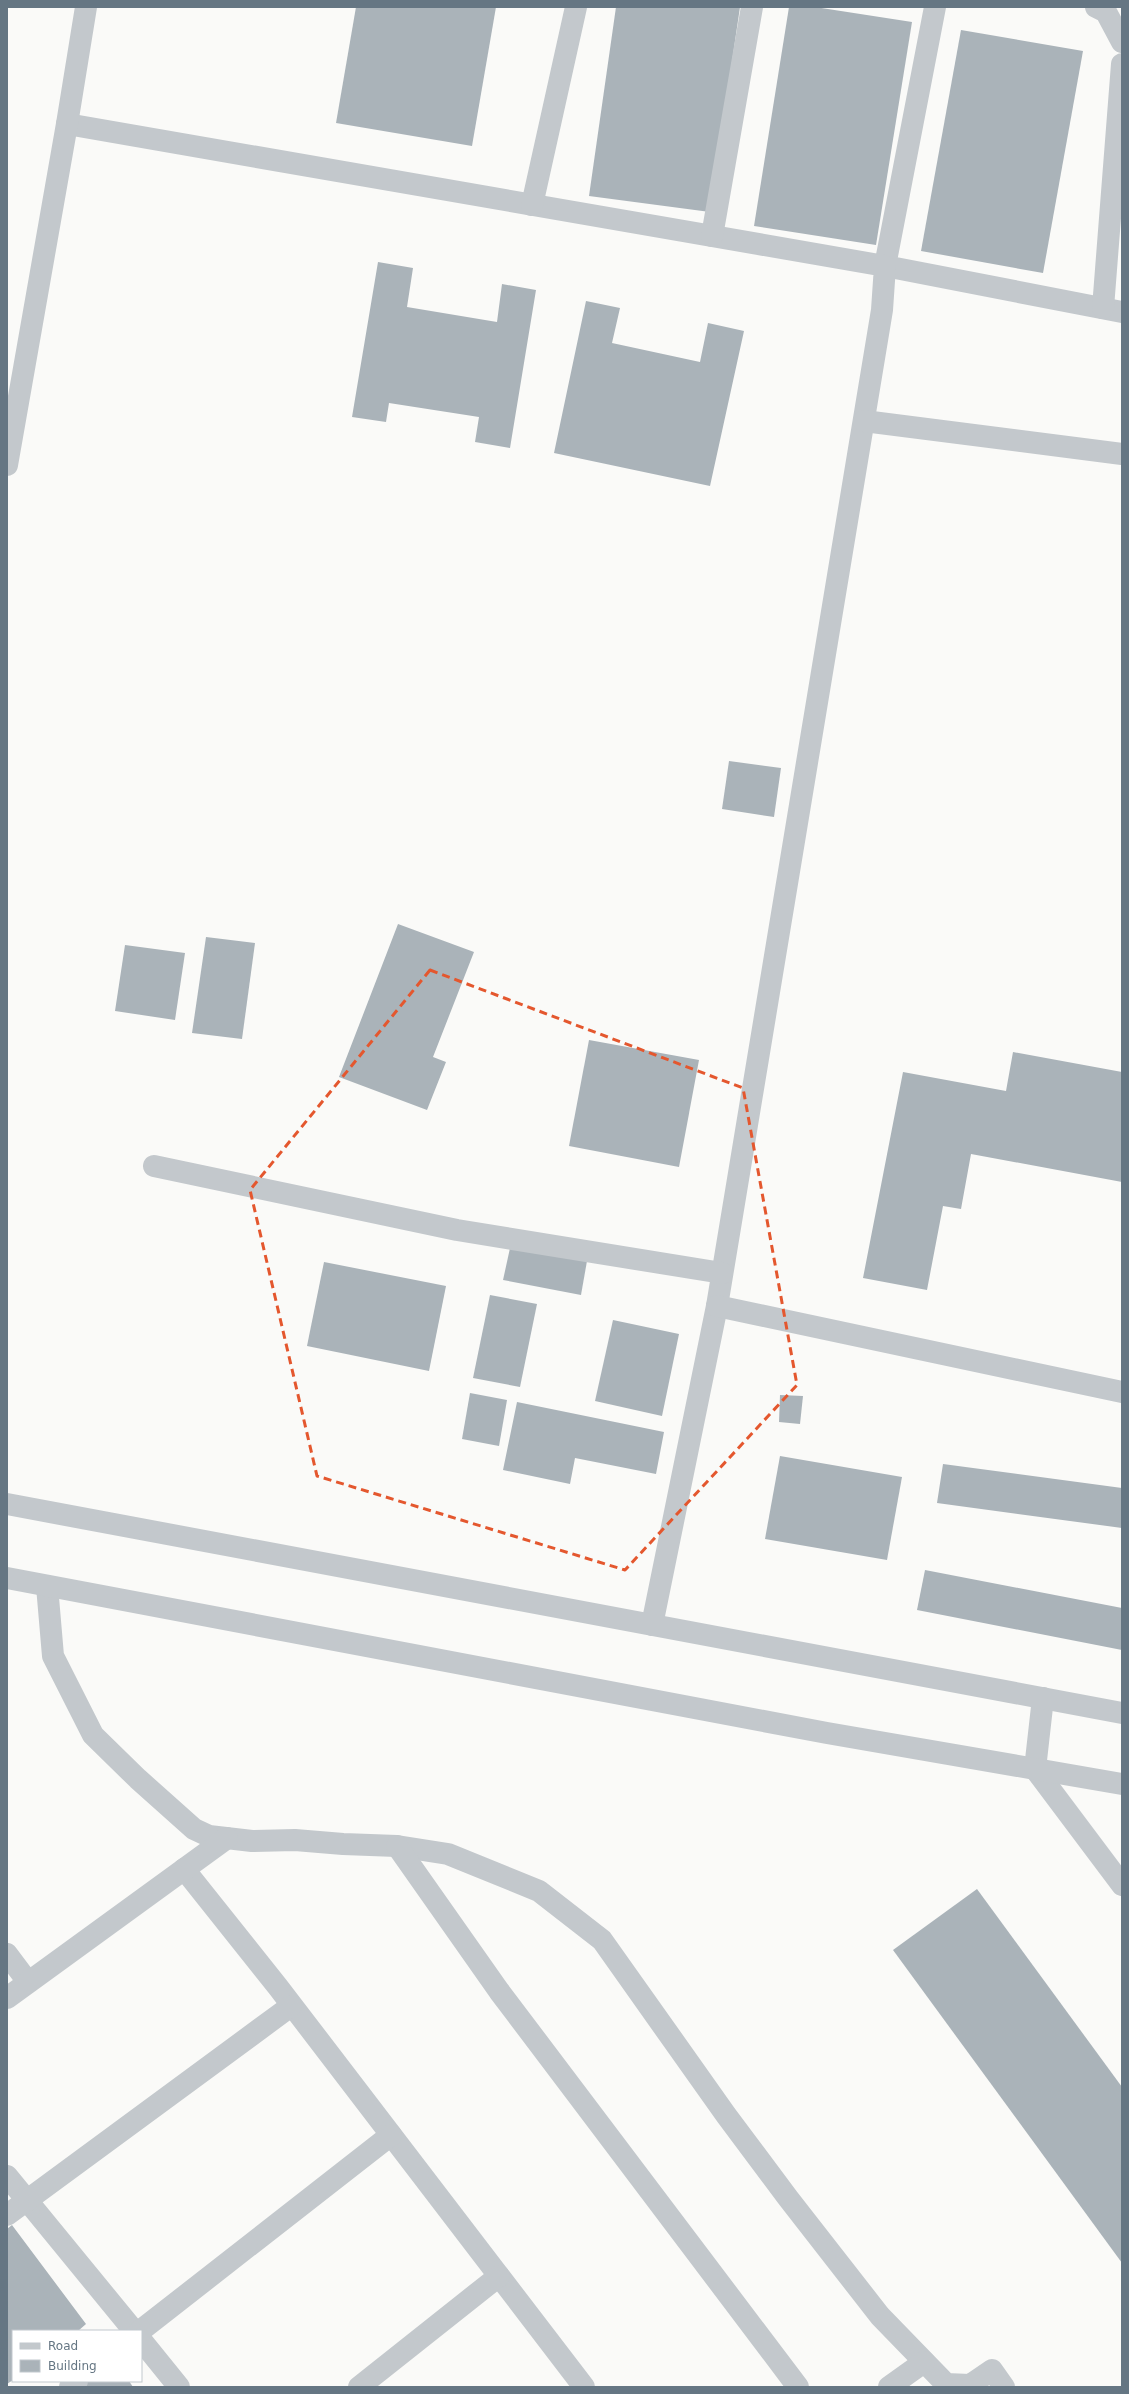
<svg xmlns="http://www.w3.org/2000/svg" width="1129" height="2394" font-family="'DejaVu Sans',sans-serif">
<rect width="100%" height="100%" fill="#fafaf8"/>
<g fill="#aab3b9">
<polygon points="356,7 496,7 472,146 336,123"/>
<polygon points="616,7 740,7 710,212 589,196"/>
<polygon points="789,7 815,7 912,22 876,245 754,226"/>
<polygon points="961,30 1083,51 1043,273 921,251"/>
<polygon points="378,262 413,268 407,307 497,322 502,284 536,290 510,448 475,442 479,417 389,403 386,422 352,417"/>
<polygon points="586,301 620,308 612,343 700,362 708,323 744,331 710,486 554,453"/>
<polygon points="729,761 781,768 774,817 722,809"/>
<polygon points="398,924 474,952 433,1057 446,1062 427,1110 339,1077"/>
<polygon points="206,937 255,943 242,1039 192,1033"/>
<polygon points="125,945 185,953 175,1020 115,1011"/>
<polygon points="589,1040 699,1060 679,1167 569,1146"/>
<polygon points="1013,1052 1122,1072 1122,1182 971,1154 961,1209 943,1206 927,1290 863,1278 903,1072 1006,1091"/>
<polygon points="510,1248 587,1261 581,1295 503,1280"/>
<polygon points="324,1262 446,1286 429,1371 307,1346"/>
<polygon points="490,1295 537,1304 520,1387 473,1378"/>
<polygon points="613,1320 679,1334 662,1416 595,1401"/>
<polygon points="470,1393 507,1400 499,1446 462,1439"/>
<polygon points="780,1395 803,1396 800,1424 779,1422"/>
<polygon points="517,1402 664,1432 656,1474 575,1458 570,1484 503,1470"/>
<polygon points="780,1456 902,1477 887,1560 765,1539"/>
<polygon points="943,1464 1122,1488 1122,1528 937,1503"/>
<polygon points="925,1570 1122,1608 1122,1650 917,1610"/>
<polygon points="977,1889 1122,2087 1122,2263 893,1950"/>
<polygon points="12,2225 86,2324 78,2331 13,2331 13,2380 7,2384 7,2229"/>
<polygon points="88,2381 129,2381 133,2387 80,2387"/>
</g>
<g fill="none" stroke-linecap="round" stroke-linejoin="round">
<g stroke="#c3c8cc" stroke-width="22">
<polyline points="935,7 885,266 1122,312"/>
<polyline points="1096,7 1106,12 1122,42"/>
<polyline points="67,124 885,266 882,310 717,1306 652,1625"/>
<polyline points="532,205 576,7"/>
<polyline points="712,236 752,7"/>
<polyline points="1103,308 1122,64"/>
<polyline points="864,421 1122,454"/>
<polyline points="7,465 67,124 86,7"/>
<polyline points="154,1166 457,1230 722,1273"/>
<polyline points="717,1306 1122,1392"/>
<polyline points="47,1586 53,1656 93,1735 138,1779 194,1829 209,1836 252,1841 295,1840 343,1844 397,1846 448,1854 539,1891 602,1940 726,2115 788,2198 880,2316 946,2384 970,2385 992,2370 1004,2387"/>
<polyline points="397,1846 499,1991 798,2387"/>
<polyline points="184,1869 278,1987 584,2387"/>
<polyline points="7,1954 28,1982"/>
<polyline points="7,1998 227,1838"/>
<polyline points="7,2176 134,2331"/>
<polyline points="7,2215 291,2006"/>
<polyline points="140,2331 391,2135"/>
<polyline points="141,2340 179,2387"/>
<polyline points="70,2387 77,2381"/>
<polyline points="359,2387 499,2276"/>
<polyline points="889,2387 924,2362"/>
</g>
<polyline stroke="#c3c8cc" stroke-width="22" points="1043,1698 1035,1769 1122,1885"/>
<g stroke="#c3c8cc" stroke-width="22">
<polyline points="7,1504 1122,1713"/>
<polyline points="7,1578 827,1733 1122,1784"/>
</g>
</g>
<path fill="none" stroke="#e4572e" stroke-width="3" stroke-dasharray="8 5" stroke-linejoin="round" d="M 430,970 L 743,1088 L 797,1385 L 625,1570 L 317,1476 L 250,1190 Z"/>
<rect width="1129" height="2394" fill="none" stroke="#657683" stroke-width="16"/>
<rect x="12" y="2330" width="130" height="52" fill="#ffffff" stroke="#c1c8cd"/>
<rect x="20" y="2343" width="20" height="6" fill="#c3c8cc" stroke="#c1c8cd"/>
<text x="48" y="2350" font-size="12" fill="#657683">Road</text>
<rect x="20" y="2360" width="20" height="12" fill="#aab3b9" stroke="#c1c8cd"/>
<text x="48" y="2370" font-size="12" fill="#657683">Building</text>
</svg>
